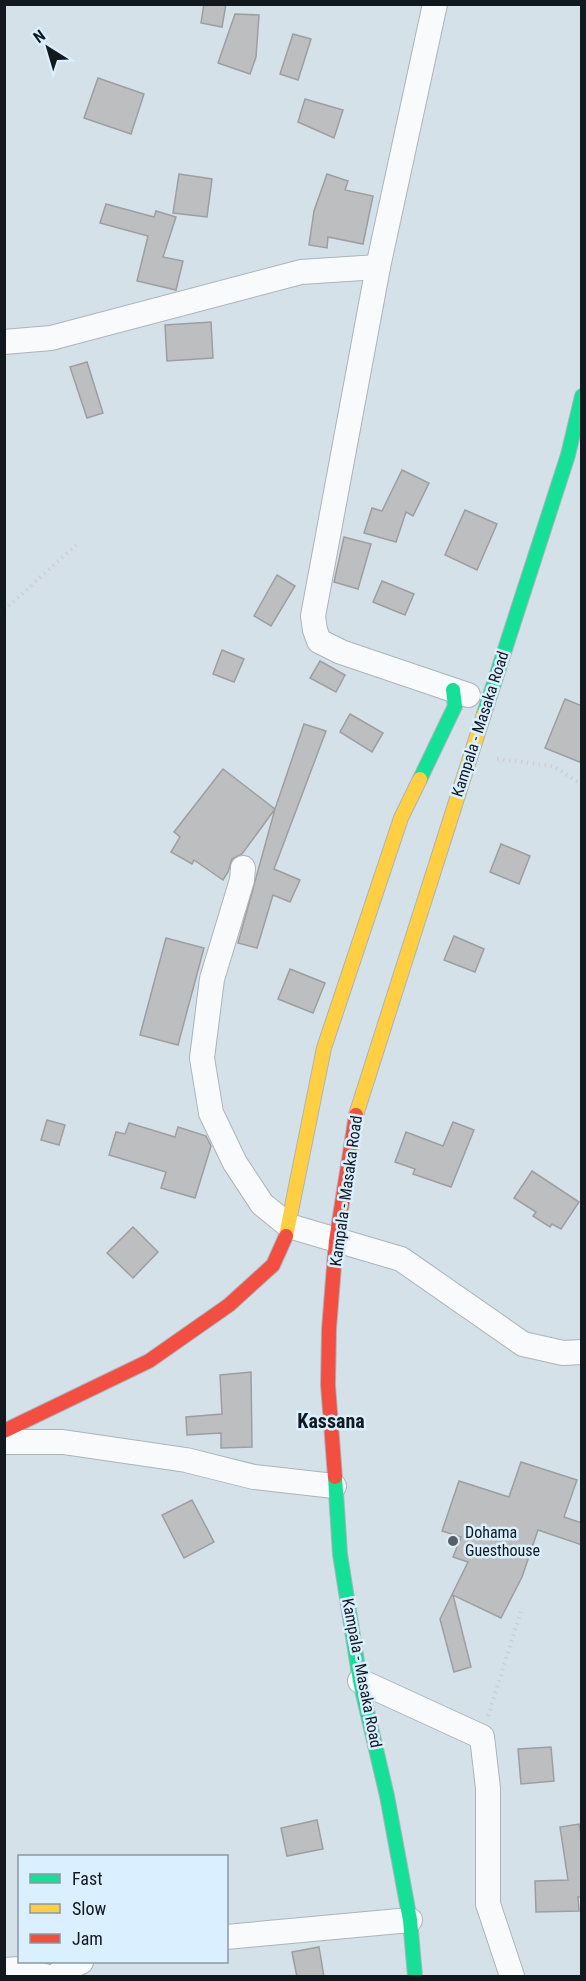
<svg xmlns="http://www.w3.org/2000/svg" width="586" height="1981" font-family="'Roboto Condensed',sans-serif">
<rect width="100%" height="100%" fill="#d5e1e9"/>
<g fill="#bdbec0" stroke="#9d9ea0" stroke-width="1.5">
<polygon points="204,4 226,4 222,27 201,23"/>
<polygon points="235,14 259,15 256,57 250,74 218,63"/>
<polygon points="293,34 311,39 298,80 280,74"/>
<polygon points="98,78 144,94 131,134 84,118"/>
<polygon points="305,99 343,110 334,138 298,122"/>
<polygon points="179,174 212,179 207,217 173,213"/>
<polygon points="327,174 348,181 345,190 373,196 363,244 328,237 327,248 309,245 314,211"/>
<polygon points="106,204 154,217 156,211 176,217 163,257 183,261 176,290 137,281 148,236 100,223"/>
<polygon points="211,322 213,358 167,361 165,325"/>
<polygon points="87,362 103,413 87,418 70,367"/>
<polygon points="402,470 429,483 413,516 406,512 396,542 364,533 372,508 382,511"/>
<polygon points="465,510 497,524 477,570 445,555"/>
<polygon points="344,537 371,544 358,589 334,582"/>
<polygon points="277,575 295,586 271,626 254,616"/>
<polygon points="382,581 414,594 405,615 373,602"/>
<polygon points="222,650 244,659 234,682 213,674"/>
<polygon points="320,661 345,675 336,692 310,678"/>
<polygon points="565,699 582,706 582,763 545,748"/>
<polygon points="350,714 383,733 372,752 340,732"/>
<polygon points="304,724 326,731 274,869 300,880 290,902 273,895 257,948 238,943 275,809 242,854 232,859 228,872 223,880 194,860 192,864 171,852 180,837 174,832 223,769 275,809"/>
<polygon points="501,844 530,856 519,884 490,872"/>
<polygon points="454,936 484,949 475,972 444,960"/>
<polygon points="166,938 204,948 178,1045 140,1035"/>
<polygon points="290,969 325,983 313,1013 278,999"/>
<polygon points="47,1120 65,1125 59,1145 41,1140"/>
<polygon points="453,1122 474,1130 451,1187 413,1174 415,1169 395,1162 406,1132 443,1146"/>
<polygon points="129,1123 175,1137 178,1127 206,1136 211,1146 195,1198 161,1188 166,1172 109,1155 116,1132 125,1134"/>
<polygon points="532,1171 579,1202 561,1229 552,1224 550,1227 533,1216 536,1212 514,1198"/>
<polygon points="133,1227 158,1252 133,1278 107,1253"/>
<polygon points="251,1372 252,1447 221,1448 221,1433 187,1435 186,1417 222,1414 220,1375"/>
<polygon points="521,1462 577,1480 564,1517 582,1523 582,1545 538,1530 522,1577 501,1618 453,1595 471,1667 454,1672 440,1619 468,1562 453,1557 461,1537 442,1531 459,1481 509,1497"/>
<polygon points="192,1500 214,1542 184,1558 162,1515"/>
<polygon points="551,1747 554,1781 521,1784 518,1749"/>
<polygon points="317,1820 323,1849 287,1856 281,1828"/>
<polygon points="579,1824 582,1840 582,1897 578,1897 579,1911 536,1912 535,1881 568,1880 560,1827"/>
<polygon points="319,1947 324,1977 297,1977 292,1952"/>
</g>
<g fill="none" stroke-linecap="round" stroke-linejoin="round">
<defs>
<g id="street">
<polyline points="435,4 378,267 313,616 315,630 319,641 341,652 468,695"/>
<polyline points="4,342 51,338 301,272 378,267"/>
<polyline points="243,868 242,880 212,979 202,1058 211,1113 235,1163 262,1204 289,1226 401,1259 523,1344 563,1353 582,1352"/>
<polyline points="4,1442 63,1442 186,1460 254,1477 334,1486"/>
<polyline points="360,1681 482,1737 488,1788 488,1904 512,1976"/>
<polyline points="226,1937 410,1920"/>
<polyline points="4,1970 19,1969 45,1976"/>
<polyline points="56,1976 64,1969 81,1962"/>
</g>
<g id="fast">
<polyline points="484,714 568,455 582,396"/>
<polyline points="420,779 455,706 453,690"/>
<polyline points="335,1477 340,1554 360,1681 387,1796 410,1920 415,1976"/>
</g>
<g id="slow">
<polyline points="356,1115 484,714"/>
<polyline points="286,1236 324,1048 401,818 420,779"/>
</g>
<g id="jam">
<polyline points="4,1431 149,1361 229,1305 273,1265 286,1236"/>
<polyline points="335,1477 328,1385 329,1329 336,1241 356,1115"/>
</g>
</defs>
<use href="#street" stroke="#abb4ba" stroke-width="26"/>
<use href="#fast" stroke="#abb4ba" stroke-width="16"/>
<use href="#slow" stroke="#abb4ba" stroke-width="16"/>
<use href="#jam" stroke="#abb4ba" stroke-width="16"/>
<g stroke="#cccfd2" stroke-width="4" stroke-dasharray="1.5 4.5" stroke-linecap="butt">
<polyline points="4,610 76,545"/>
<polyline points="497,759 553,766 582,785"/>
<polyline points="488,1716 521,1611"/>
</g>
<use href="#street" stroke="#f9fafc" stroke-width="24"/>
<use href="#fast" stroke="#16e098" stroke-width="14"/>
<use href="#slow" stroke="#ffcf43" stroke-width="14"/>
<use href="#jam" stroke="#f24e42" stroke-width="14"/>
</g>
<circle fill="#565f65" stroke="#daefff" stroke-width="2" cx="453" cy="1541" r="6"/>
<g text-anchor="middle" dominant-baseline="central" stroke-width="5" stroke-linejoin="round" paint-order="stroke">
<g font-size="16" fill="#11191e" stroke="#daefff">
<text transform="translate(480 724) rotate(-72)">Kampala - Masaka Road</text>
<text transform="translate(346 1191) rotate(-82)">Kampala - Masaka Road</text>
<text transform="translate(362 1673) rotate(79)">Kampala - Masaka Road</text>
</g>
<g font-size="16" fill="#11191e" stroke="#daefff" text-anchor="start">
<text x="465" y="1532">Dohama<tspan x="465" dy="18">Guesthouse</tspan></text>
</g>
<g font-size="20" font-weight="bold" fill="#11191e" stroke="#daefff">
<text x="331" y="1421">Kassana</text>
</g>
</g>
<rect width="586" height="1981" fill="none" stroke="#11191e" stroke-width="12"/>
<rect x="18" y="1855" width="210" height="108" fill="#daefff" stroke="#8a99a5" stroke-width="1.5"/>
<rect x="30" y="1874" width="30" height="9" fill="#16e098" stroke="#8a99a5" stroke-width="1.5"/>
<text x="72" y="1885" font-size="18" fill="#11191e">Fast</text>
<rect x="30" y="1904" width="30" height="9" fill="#ffcf43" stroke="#8a99a5" stroke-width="1.5"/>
<text x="72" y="1915" font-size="18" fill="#11191e">Slow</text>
<rect x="30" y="1934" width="30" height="9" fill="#f24e42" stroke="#8a99a5" stroke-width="1.5"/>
<text x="72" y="1945" font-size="18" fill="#11191e">Jam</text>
<g transform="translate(48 48) rotate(323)" stroke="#daefff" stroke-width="4.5" paint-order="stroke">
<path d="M0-4.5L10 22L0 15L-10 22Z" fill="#11191e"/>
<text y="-9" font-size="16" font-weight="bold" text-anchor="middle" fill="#11191e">N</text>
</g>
</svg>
